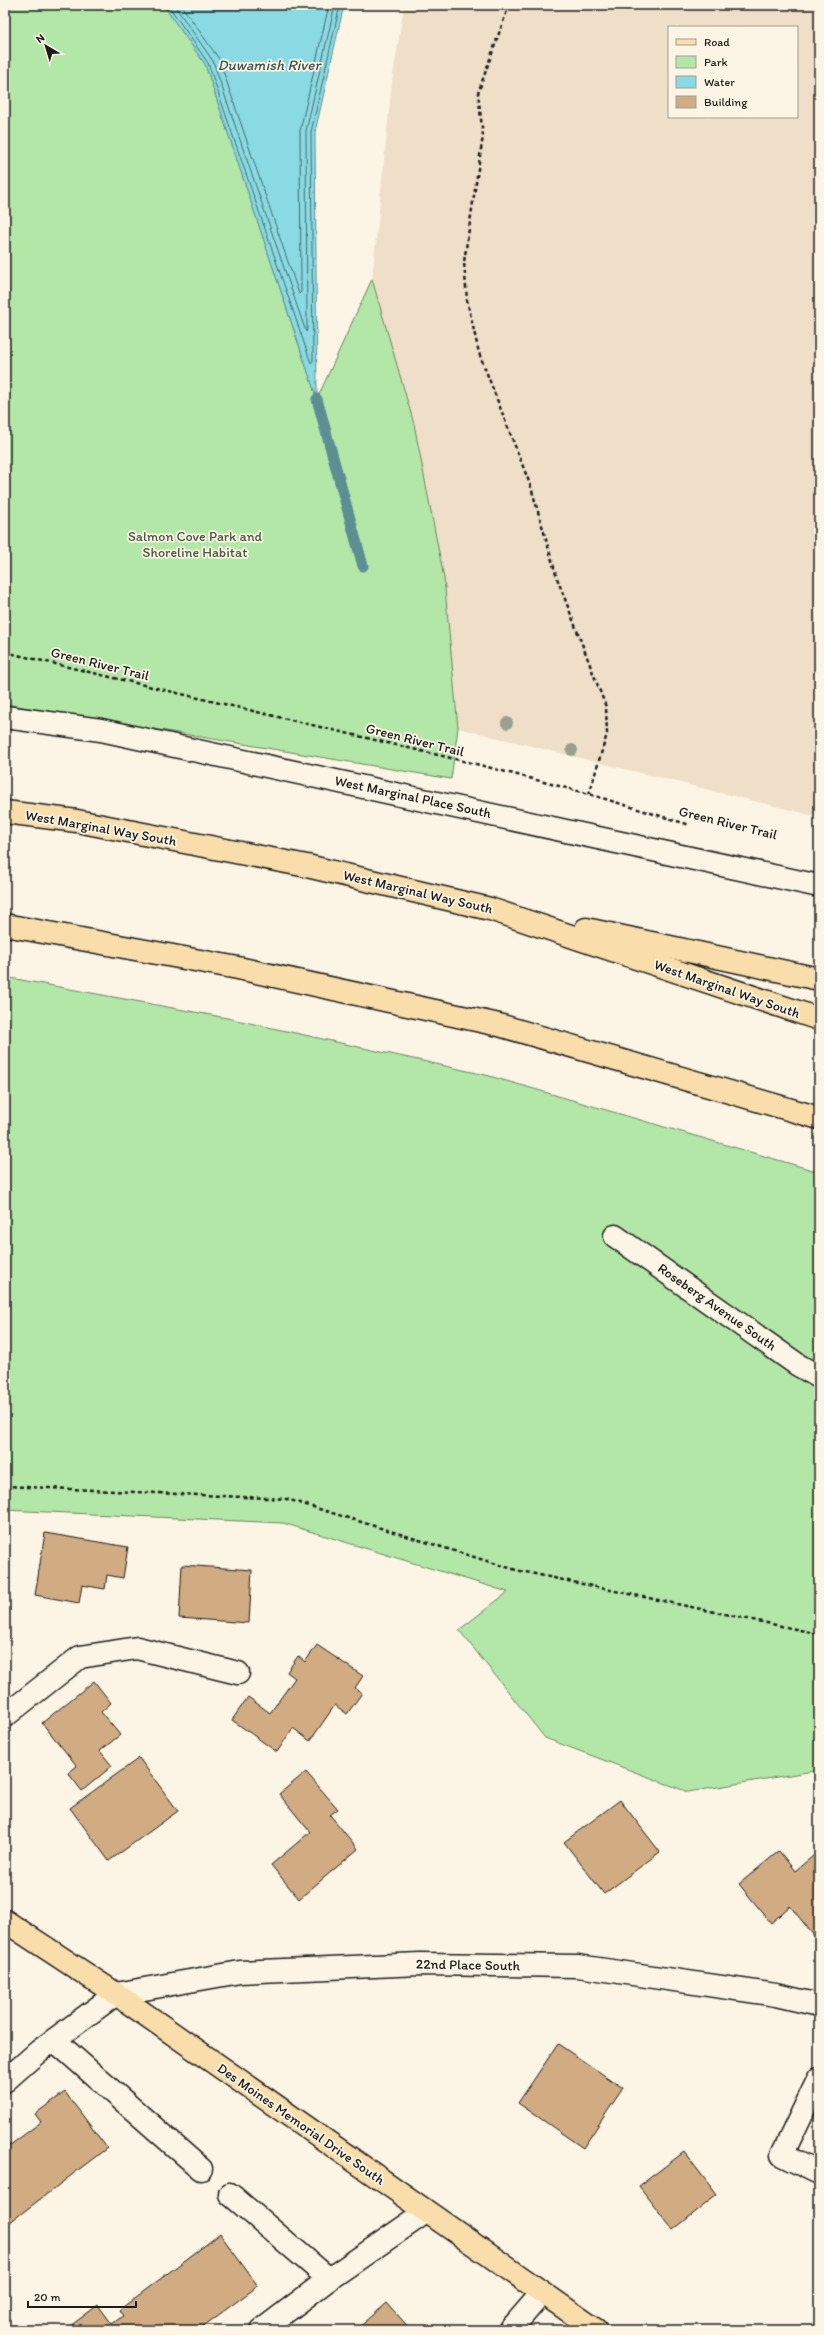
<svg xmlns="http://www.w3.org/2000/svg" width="824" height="2335" font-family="Itim,sans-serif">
<rect width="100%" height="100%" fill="#fcf5e5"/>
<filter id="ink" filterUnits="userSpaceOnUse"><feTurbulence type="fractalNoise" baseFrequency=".025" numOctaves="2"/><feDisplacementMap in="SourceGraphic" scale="8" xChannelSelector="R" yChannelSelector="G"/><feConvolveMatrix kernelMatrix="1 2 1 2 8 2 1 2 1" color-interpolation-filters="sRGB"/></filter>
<g filter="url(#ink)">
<path fill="#efdfc8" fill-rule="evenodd" d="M 404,5 L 819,5 L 819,817 L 458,728 L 444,578 L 414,424 L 372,279 L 392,82 ZM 669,27 L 797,27 L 797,117 L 669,117 Z"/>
<g fill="#b3e7a8" stroke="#688262">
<polygon points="5,5 163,5 205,64 317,399 372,279 414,424 444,578 458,728 451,779 5,704"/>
<polygon points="5,977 227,1018 486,1075 819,1172 819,1770 688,1792 545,1738 459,1630 508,1592 283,1523 5,1510"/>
</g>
<polygon fill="#89dae2" stroke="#5d8e93" points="163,5 344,5 315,132 317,399 205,64"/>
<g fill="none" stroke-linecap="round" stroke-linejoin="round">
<g stroke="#48686b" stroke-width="1">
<polyline points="168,5 208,63 311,363 313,361 311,132 340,5"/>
<polyline points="174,5 213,61 306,332 307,330 306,131 335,5"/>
<polyline points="181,5 219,59 299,294 301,292 300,131 329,5"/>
</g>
<polyline stroke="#5d8e93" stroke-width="11" points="317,399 363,566"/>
</g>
<g fill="#d1ac83" stroke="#1c1c1c">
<polygon points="45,1533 128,1547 123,1578 107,1575 105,1589 82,1585 79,1603 35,1595"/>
<polygon points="182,1565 252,1570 249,1623 179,1618"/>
<polygon points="317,1645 363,1676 355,1688 362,1693 347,1714 335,1705 310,1741 293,1728 277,1752 232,1720 248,1697 270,1713 295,1678 287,1672 298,1656 305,1662"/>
<polygon points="94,1681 111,1703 101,1712 120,1735 100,1751 112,1766 82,1791 68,1773 77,1766 42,1723"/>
<polygon points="139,1758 178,1811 109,1861 70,1808"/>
<polygon points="306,1772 338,1809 330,1815 358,1849 299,1899 271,1865 310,1832 279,1794"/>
<polygon points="620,1800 660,1852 604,1894 564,1842"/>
<polygon points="779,1851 795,1871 819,1851 819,1942 790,1906 771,1923 739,1884"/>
<polygon points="558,2044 623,2088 583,2148 518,2103"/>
<polygon points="65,2092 107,2148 5,2226 5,2149 41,2122 35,2114"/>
<polygon points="684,2152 717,2195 673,2230 639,2186"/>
<polygon points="220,2234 258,2286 198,2330 65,2330 98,2305 112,2324 123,2316 119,2310"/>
<polygon points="5,2236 10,2243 5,2247"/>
<polygon points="387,2303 411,2330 356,2330"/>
</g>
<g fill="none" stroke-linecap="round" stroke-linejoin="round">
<defs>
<g id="minor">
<polyline points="5,717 101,730 819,886"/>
<polyline points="615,1236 798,1365 819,1377"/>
<polyline points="5,1716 80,1657 137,1648 238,1673"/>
<polyline points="54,2040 201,2169"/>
<polyline points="819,2078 782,2155 819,2173"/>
<polyline points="5,2081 39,2051 116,1994 240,1972 420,1964 578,1966 776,1995 819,2005"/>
<polyline points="230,2194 329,2279"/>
<polyline points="262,2330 329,2279 426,2212"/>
<polyline points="510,2330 542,2293"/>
</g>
<polyline id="major" points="5,1921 116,1994 596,2330"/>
<g id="highway">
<polyline points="5,812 77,821 307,866 490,909 819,1019"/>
<polyline points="5,925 238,968 499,1025 819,1118"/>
<polyline points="586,929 819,979"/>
</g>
</defs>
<use href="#minor" stroke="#1c1c1c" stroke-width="25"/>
<use href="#major" stroke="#1c1c1c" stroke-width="25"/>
<use href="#highway" stroke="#1c1c1c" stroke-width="25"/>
<g stroke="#1c1c1c" stroke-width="2.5" stroke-dasharray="4 3" stroke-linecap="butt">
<polyline points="509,5 478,93 483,136 464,262 467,300 479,353 531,487 557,578 606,707 607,734 589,794"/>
<polyline points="5,652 476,764 589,794 690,825"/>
<polyline points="5,1486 287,1499 516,1570 819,1634"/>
</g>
<use href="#minor" stroke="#fcf5e5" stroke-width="22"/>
<use href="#major" stroke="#f9deab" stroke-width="22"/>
<use href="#highway" stroke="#f9deab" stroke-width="22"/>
</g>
<g fill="#9a9f8e">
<circle cx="507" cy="723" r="6"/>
<circle cx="572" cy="750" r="6"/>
</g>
</g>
<g text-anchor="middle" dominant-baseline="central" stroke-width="3.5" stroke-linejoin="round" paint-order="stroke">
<g font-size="14" fill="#495946" stroke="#fcf5e5">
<text x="195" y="536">Salmon Cove Park and<tspan x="195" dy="16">Shoreline Habitat</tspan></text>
</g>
<g font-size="14" fill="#1c1c1c" stroke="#fcf5e5">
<text transform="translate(100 664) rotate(14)">Green River Trail</text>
<text transform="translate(415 740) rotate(14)">Green River Trail</text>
<text transform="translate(413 797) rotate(12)">West Marginal Place South</text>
<text transform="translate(728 823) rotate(14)">Green River Trail</text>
<text transform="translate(101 828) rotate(10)">West Marginal Way South</text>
<text transform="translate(418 892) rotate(13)">West Marginal Way South</text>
<text transform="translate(727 989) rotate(19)">West Marginal Way South</text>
<text transform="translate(717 1307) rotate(35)">Roseberg Avenue South</text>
<text transform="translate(468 1965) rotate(1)">22nd Place South</text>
<text transform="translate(301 2124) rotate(35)">Des Moines Memorial Drive South</text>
</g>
<g font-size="15" font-style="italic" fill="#3d5557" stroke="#fcf5e5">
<text x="269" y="65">Duwamish River</text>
</g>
</g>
<rect width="824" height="2335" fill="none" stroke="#fcf5e5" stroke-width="20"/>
<rect x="10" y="10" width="804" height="2315" fill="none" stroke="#1c1c1c" stroke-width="1.5" filter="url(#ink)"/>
<rect x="668" y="26" width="130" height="92" fill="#fcf5e5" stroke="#a29e95"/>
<rect x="676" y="39" width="20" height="6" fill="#f9deab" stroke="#a29e95"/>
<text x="704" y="46" font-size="12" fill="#1c1c1c">Road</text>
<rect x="676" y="56" width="20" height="12" fill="#b3e7a8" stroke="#a29e95"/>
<text x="704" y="66" font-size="12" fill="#1c1c1c">Park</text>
<rect x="676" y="76" width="20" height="12" fill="#89dae2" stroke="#a29e95"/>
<text x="704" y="86" font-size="12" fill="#1c1c1c">Water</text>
<rect x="676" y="96" width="20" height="12" fill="#d1ac83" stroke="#a29e95"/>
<text x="704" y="106" font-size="12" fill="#1c1c1c">Building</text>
<g transform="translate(46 46) rotate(322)" stroke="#fcf5e5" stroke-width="3" paint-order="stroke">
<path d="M0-3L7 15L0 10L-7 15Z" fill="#1c1c1c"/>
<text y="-6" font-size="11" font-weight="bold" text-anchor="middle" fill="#1c1c1c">N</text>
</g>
<path d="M28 2301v6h108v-6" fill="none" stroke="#1c1c1c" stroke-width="2"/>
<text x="34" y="2301" font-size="12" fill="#1c1c1c" stroke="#fcf5e5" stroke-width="3" paint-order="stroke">20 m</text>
</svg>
